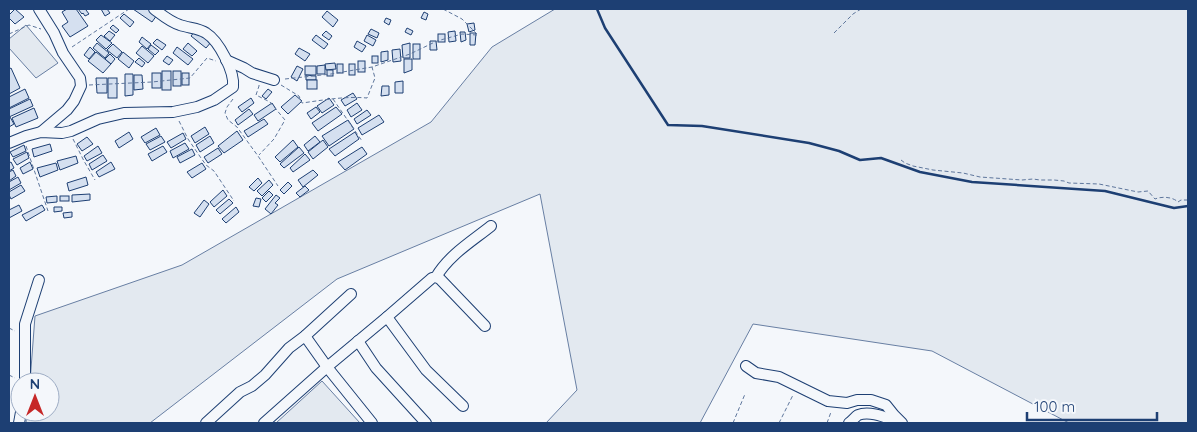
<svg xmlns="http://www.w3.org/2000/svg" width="1197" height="432" font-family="Quicksand,sans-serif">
<rect width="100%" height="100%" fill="#f4f7fb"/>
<g fill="#e3e9f0" stroke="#687fa3">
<polygon points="555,9 1188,9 1188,423 1069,423 932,351 753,324 700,423 546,423 577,390 540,194 337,279 150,423 26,423 27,412 50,412 50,382 30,382 35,316 182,265 431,122 492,47"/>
<polygon points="26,25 58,63 36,78 9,48 9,39"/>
<polygon points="322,381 360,423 276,423"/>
</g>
<g fill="#d5e0f0" stroke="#1d3f73">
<polygon points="15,9 24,17 15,24 9,18 9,15"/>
<polygon points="67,9 76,9 88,26 70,37 62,26 68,22 62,12"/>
<polygon points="78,9 88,9 86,10 89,14 85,16 83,13 82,14"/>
<polygon points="101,9 107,9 110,13 105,16"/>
<polygon points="133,9 149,9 157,15 152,22"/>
<polygon points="327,11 338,20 333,27 322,17"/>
<polygon points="424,12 428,14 426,20 421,18"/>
<polygon points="124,14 134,22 130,27 120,18"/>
<polygon points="386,18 391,20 389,25 384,22"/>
<polygon points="474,23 475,30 469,32 467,24"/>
<polygon points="113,25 119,30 116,33 110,28"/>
<polygon points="407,28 413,31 411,35 405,32"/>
<polygon points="371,29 379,33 377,38 368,34"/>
<polygon points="109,31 115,35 110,41 104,36"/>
<polygon points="195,31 212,41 206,48 191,36"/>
<polygon points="326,31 332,36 329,40 322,35"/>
<polygon points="455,31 456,41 449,42 448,32"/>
<polygon points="460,32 465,32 466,40 461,42"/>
<polygon points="470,33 476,33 475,45 470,45"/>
<rect x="438" y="34" width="7" height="8"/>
<polygon points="101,35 112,43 106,49 96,40"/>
<polygon points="316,35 328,44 324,49 312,40"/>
<polygon points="367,35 376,40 373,46 364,41"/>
<polygon points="142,37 151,44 147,49 139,42"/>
<polygon points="157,39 166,45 162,50 153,43"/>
<polygon points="357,41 366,46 362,52 354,47"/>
<polygon points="430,41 436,41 437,50 430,50"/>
<polygon points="97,43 109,53 105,58 93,48"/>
<polygon points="188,43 197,51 192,56 183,49"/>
<polygon points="410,43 410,58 403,58 402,45"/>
<polygon points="113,44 122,52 117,58 107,50"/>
<rect x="413" y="44" width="7" height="15"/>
<polygon points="151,45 159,51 155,55 148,49"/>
<polygon points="142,46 154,56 148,63 136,53"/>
<polygon points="90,47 95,52 89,59 84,55"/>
<polygon points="177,47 193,59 188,65 173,53"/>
<polygon points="299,48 310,54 305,61 295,54"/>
<polygon points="400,49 401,61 393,62 392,50"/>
<polygon points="388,51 388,60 381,62 381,52"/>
<polygon points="96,52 111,64 103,73 88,61"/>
<polygon points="123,52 134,61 129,68 118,59"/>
<polygon points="110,54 115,59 111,64 105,59"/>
<polygon points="167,56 173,60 169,65 163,61"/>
<rect x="372" y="56" width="6" height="7"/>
<polygon points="139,58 145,63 142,67 135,62"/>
<polygon points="404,59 412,59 412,70 404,73"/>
<rect x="358" y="61" width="7" height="11"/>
<polygon points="335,63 336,69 326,70 325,64"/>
<rect x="337" y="64" width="6" height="9"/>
<rect x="349" y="64" width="6" height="11"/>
<polygon points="325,65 325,74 317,74 317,66"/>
<polygon points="297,66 303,69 297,81 291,77"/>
<rect x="305" y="66" width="11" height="9"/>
<polygon points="11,68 20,88 9,94 9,69"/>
<rect x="327" y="70" width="6" height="6"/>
<rect x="162" y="71" width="9" height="19"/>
<rect x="173" y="71" width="8" height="15"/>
<rect x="152" y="73" width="9" height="15"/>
<rect x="182" y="73" width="7" height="12"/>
<polygon points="125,74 133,74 133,95 125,96"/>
<polygon points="134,75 142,75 143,89 134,90"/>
<polygon points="306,75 316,76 316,80 306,80"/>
<polygon points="96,78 107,78 107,93 97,93"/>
<rect x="108" y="78" width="9" height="20"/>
<rect x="307" y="80" width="10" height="9"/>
<polygon points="403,81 403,93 395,93 395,82"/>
<polygon points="382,86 389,86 389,95 381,96"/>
<polygon points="25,89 29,98 9,108 9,97"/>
<polygon points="268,89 272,92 266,99 262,96"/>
<polygon points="353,93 357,99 345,106 341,100"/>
<polygon points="295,95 302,101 288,114 281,107"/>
<polygon points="251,98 254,103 242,112 238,107"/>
<polygon points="329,98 334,105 322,113 317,106"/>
<polygon points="30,99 33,106 9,117 9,109"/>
<polygon points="272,103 276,109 258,121 254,115"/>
<polygon points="357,103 362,110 351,117 347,110"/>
<polygon points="316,107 320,112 311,119 307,113"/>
<polygon points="336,107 342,114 318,131 312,123"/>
<polygon points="34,108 38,118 16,127 12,118"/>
<polygon points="249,109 253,114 238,125 235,120"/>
<polygon points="367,110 371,115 357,124 354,119"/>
<polygon points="379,115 384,122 362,135 358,128"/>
<polygon points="10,117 14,124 9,127 9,118"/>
<polygon points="264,119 268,124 248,137 244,131"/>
<polygon points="348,120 354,129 329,146 322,136"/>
<polygon points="205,127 209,134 195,143 191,136"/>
<polygon points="156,128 160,135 145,143 141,137"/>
<polygon points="237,131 243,140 224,153 218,146"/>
<polygon points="129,132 133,139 119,148 115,141"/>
<polygon points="355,132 359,139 335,156 329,149"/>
<polygon points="183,133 186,139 171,148 167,142"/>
<polygon points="161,136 165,142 150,150 146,144"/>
<polygon points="210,136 214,143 200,152 196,145"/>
<polygon points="315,136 320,142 308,151 304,145"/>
<polygon points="87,137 93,144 82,151 77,144"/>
<polygon points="293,140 298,147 280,162 275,157"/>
<polygon points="323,140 328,147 313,159 308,152"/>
<polygon points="185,143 189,149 173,158 170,151"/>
<polygon points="50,144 52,151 34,157 32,149"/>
<polygon points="24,145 26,151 13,157 10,152"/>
<polygon points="98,146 102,153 87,161 84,156"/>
<polygon points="163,146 167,152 152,161 148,154"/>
<polygon points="299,147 304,153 284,168 280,164"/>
<polygon points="362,147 367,154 345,170 338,162"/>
<polygon points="218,148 222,154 208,163 204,157"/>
<polygon points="192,149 195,155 180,163 177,157"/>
<polygon points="27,152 29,158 17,165 13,159"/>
<polygon points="305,154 310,160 293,172 290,168"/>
<polygon points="103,155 107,161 92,170 89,164"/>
<polygon points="76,156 78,163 60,170 57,161"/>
<polygon points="11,162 14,168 9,171 9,163"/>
<polygon points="30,162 33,169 23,174 20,168"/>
<polygon points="111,162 115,169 99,177 96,172"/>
<polygon points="56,163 58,170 40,177 37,168"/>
<polygon points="202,163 206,169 192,178 187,172"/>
<polygon points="13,170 16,176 9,181 9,172"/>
<polygon points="313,170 318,175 303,187 298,180"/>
<polygon points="18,177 21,183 9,190 9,182"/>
<polygon points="86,177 88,185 69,191 67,183"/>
<polygon points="258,178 262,183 254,191 249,187"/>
<polygon points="269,180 273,185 262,196 257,191"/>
<polygon points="288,182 292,186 284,194 280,190"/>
<polygon points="21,185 25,191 11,199 9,195 9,192"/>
<polygon points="305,186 309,190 300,197 296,193"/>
<polygon points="223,190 227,196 214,207 210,202"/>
<polygon points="269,191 273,195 266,202 262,198"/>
<polygon points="90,194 90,200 72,202 72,195"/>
<polygon points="276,195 280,198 275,203 278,205 271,214 265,209"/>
<polygon points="57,196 57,202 47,203 46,197"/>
<rect x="60" y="196" width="9" height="5"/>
<polygon points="256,198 261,199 259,207 253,206"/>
<polygon points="229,199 233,203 220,214 216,210"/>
<polygon points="204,200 209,204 200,217 194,213"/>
<polygon points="19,205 22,211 9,218 9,210"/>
<polygon points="42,205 45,210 26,221 22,215"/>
<polygon points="54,207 62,207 62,211 54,212"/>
<polygon points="236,207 239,212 226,223 222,219"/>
<polygon points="72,212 72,217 64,218 63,213"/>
</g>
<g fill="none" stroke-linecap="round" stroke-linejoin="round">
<defs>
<g id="minor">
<polyline points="39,9 54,33 63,53 80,78 81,86 74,101 67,110 41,132"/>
<polyline points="226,60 244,68 252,73 274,80"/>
<path d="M 9,143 L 26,136 L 41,132 L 62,133 L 71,131 L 98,119 L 124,113 L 173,112 L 197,107 L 214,100 L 233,87 C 235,72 219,41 206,33 C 199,28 188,28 180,25 C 170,22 162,15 154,9"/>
<polyline points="436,277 440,279 485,326"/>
<polyline points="387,317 426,370 463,406"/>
<polyline points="305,336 327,367 372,423"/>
<polyline points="358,341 376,368 426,423"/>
<polyline points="746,366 756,373 779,377 828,401 847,403 857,400 871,400 886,405 894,415 902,423"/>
<polyline points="25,382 25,324 39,280"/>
<polyline points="19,423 21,412"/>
<polyline points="206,423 240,392 252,386 265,375 289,348 305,336 351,294"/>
<path d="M 264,423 L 327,367 L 387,317 L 432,278 L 436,277 C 449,255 471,242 491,226"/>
<path d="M 849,423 C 852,421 855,417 858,415 C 870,410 887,418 899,422"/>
</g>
</defs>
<use href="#minor" stroke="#1d3f73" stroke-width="12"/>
<g stroke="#5e769c" stroke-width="1" stroke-dasharray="4 2.5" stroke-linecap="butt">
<polyline points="443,9 462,19 477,34"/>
<polyline points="834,33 853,14 861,9"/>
<polyline points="9,34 29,25 41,29"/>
<polyline points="72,47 129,9"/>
<polyline points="285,79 331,74 372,67 410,54 437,41 462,34 477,35"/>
<polyline points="89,85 152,82 190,78 207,58 216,61"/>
<polyline points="259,85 259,86 256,95 270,102 285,120 274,139 259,155"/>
<path d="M 281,85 L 299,96 L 302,103 C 324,100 345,96 367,98 L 375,78 L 372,67"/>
<polyline points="233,99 227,107 225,113 228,120 237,127 242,134 258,156 278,186"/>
<polyline points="333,99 362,141"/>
<polyline points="179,121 188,139 201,158 206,165 214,171 234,201"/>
<polyline points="73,139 84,161 95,180"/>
<polyline points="26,146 48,211"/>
<path d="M 901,160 L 905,163 L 913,166 L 933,170 L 963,173 L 980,177 L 1022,180 L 1033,179 L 1040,180 L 1054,180 L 1064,181 L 1069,183 L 1099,184 L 1138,192 L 1148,191 L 1155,199 C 1162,196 1173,197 1178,202 L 1181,200 L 1188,200"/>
<polyline points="9,328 15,331"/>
<polyline points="9,375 15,378"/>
<polyline points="733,423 745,394"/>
<polyline points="779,423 793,395"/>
<polyline points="827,423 831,412"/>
</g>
<use href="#minor" stroke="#f4f7fb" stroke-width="10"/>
<polyline stroke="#1d3f73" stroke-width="2.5" points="597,9 605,28 668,125 702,126 809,143 839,151 860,160 881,158 920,172 972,182 1105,191 1174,208 1188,206"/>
</g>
<rect width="1197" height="432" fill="none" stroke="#1d3f73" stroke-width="20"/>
<g transform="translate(35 397)"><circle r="24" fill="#f4f7fb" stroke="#9eadc5"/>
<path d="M0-4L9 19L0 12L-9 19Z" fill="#c62828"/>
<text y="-8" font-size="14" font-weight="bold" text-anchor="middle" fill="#1d3f73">N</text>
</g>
<path d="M1027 412v8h130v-8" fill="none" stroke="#1d3f73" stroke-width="2.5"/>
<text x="1034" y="412" font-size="15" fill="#1d3f73" stroke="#f4f7fb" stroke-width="4" paint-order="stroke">100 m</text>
</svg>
